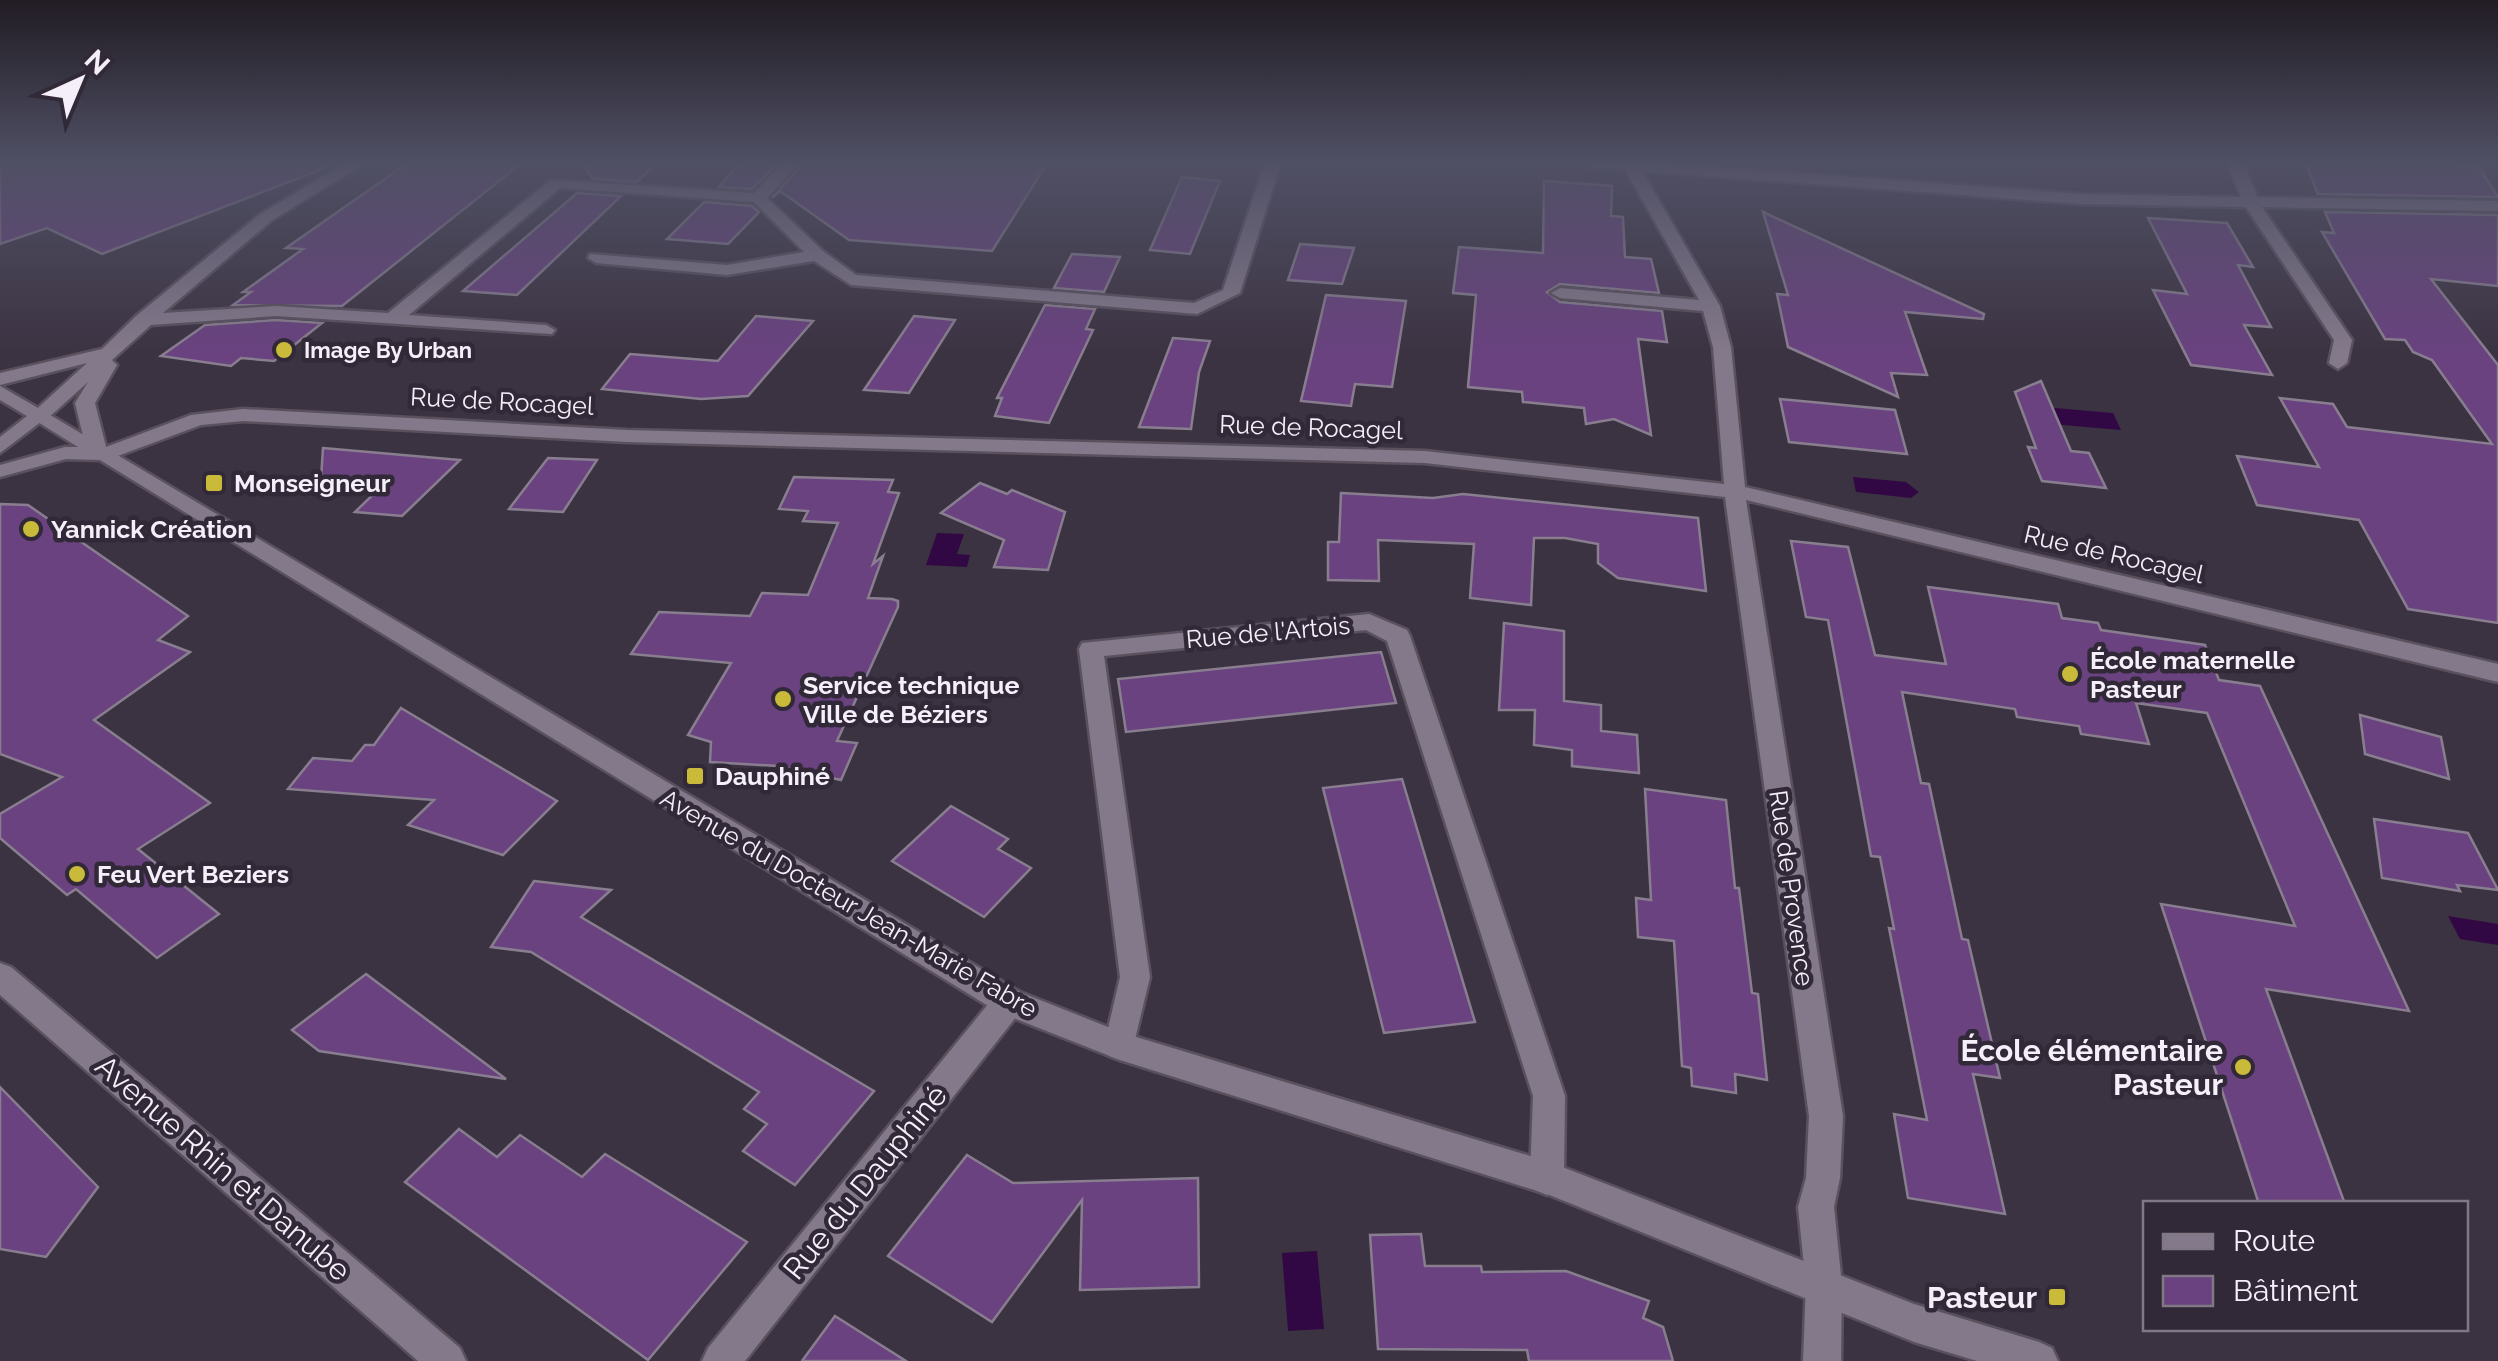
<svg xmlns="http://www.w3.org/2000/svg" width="2498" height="1361" font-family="Raleway,sans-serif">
<rect width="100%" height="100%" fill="#3c3342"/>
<g fill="#310843">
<polygon points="2043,407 2113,413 2121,430 2051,424"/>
<polygon points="1853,477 1906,482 1919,492 1911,498 1856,492"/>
<polygon points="937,533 964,534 957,554 970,555 967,567 926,565"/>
<polygon points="2448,916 2498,924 2498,945 2460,939"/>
<polygon points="1317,1251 1324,1329 1288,1331 1282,1253"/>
</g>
<g fill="#69427f" stroke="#887e8f" stroke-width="2.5">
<polygon points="0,162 338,162 338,163 102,254 47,228 0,244"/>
<polygon points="409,162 523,162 342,306 233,305 251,292 243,292 303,249 286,248"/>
<polygon points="581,162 658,162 637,182 593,179"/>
<polygon points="740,162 779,162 752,189 719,187"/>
<polygon points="804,162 1048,162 992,251 849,240 780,191 772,198"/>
<polygon points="2305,162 2444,162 2479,167 2498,197 2318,194"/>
<polygon points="1182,177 1220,181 1190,254 1150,250"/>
<polygon points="1544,181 1612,186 1611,216 1623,217 1625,257 1651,259 1659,293 1560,284 1547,292 1560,302 1662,311 1667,342 1638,339 1651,435 1614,419 1586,424 1584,408 1523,402 1522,392 1468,387 1476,295 1453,293 1459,247 1543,253"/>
<polygon points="577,193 621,196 517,295 463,291"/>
<polygon points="704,202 752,206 759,212 728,244 667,239"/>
<polygon points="1763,212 1984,314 1983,319 1905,312 1927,375 1891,373 1898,397 1788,347 1777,294 1788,295"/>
<polygon points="2325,212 2498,215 2498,286 2431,279 2498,365 2498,623 2408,609 2359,520 2257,505 2237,456 2319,467 2280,398 2333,404 2347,427 2492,444 2432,360 2413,352 2405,340 2385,339 2322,232 2334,233"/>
<polygon points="2148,218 2227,223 2253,267 2238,265 2271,327 2244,325 2272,375 2191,365 2153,290 2187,294"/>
<polygon points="1300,244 1354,248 1342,284 1288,280"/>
<polygon points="1072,254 1120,257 1104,292 1054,288"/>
<polygon points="1326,295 1406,301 1392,387 1355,384 1351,406 1301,401"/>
<polygon points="1045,305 1095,309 1086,329 1093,330 1049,423 995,416 1002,398 997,398"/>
<polygon points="756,316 813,321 748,396 701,399 602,389 630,354 718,361"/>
<polygon points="914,316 955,320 909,393 864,390"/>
<polygon points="276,320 322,323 274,361 241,358 231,366 161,356 205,325"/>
<polygon points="1173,338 1210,341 1199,372 1191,429 1139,427"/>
<polygon points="2041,381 2071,451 2089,453 2106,488 2042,481 2028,447 2036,448 2015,392"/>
<polygon points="1780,399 1895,410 1907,454 1789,442"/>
<polygon points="323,448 460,460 402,516 355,512 382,486 321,479"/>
<polygon points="548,458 597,460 563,512 509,509"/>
<polygon points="794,477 893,480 888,492 899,493 873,564 883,556 868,598 892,599 898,601 898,607 837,741 857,743 841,780 778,766 710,762 711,742 688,735 731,663 631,654 659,612 750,616 762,593 808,595 838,523 803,521 808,511 779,509"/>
<polygon points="980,483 1007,494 1012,490 1065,512 1048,570 994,567 1004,540 941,513"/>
<polygon points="1341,493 1433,498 1463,494 1698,518 1706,591 1618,578 1598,563 1598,544 1565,538 1534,538 1531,605 1470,598 1474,544 1378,540 1379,581 1328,580 1328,542 1339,542"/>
<polygon points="0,504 28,505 188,616 158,640 190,652 94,720 210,803 138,849 219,914 157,958 76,889 67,895 0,838 0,814 62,777 0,754"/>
<polygon points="1791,541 1848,547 1875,655 1946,664 1928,587 2058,604 2062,618 2098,623 2101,630 2205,645 2219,680 2260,686 2409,1011 2266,989 2345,1204 2259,1204 2161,904 2295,926 2207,713 2136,703 2149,744 2081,734 2079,726 2017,717 2015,709 1902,692 1921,783 1929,784 1962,939 1968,940 2000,1078 1973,1074 2005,1214 1908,1198 1894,1114 1927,1120 1889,928 1894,929 1880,857 1871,856 1828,620 1806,617"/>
<polygon points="1504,623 1564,631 1564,701 1601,705 1601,731 1637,735 1639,773 1572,766 1572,750 1534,745 1535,710 1499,710"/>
<polygon points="1381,652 1396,703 1126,732 1118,679"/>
<polygon points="401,708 481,756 557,801 503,855 408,825 434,800 288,789 313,758 352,761 365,745 374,745"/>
<polygon points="2360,715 2441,737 2449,779 2365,754"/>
<polygon points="1402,779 1475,1022 1384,1033 1323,788"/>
<polygon points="1645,789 1726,800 1735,888 1739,888 1752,993 1758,994 1767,1080 1735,1074 1736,1093 1692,1086 1691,1068 1682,1066 1674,941 1638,937 1636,898 1651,900"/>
<polygon points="951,806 1008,839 998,849 1031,868 984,917 892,861"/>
<polygon points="2374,819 2468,833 2498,890 2457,885 2460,891 2382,878"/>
<polygon points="534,881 611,890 581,917 874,1091 795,1185 743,1151 767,1124 744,1109 759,1092 531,952 491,947"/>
<polygon points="366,974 506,1079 319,1051 292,1030"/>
<polygon points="0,1087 98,1187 46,1257 0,1249"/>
<polygon points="459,1129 497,1157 520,1135 582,1177 605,1154 747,1242 648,1360 405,1182"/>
<polygon points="967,1155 1013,1183 1198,1178 1199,1287 1080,1290 1082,1200 992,1322 888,1256"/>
<polygon points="1421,1234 1425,1266 1481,1266 1482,1272 1566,1271 1649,1301 1643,1318 1663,1327 1673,1361 1529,1361 1527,1350 1378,1349 1370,1235"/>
<polygon points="835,1316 906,1361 802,1361"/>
</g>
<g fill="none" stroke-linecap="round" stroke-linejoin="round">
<defs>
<g id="minor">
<polygon points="347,162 366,162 271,221 163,313 276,306 388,313 551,180 754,193 784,162 800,162 767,198 823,251 856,275 1194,303 1223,290 1265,162 1281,162 1240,293 1197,314 851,285 814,261 727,275 596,263 588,258 590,254 727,265 804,252 754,202 560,188 409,315 546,325 555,330 552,334 276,316 151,325 112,360 117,365 95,403 106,447 191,415 243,409 627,430 1425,451 1724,484 1713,347 1703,311 1560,298 1551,293 1560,288 1699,300 1625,169 1588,167 1580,162 1648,162 2081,194 2241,197 2227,162 2243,162 2257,197 2498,201 2498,211 2262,207 2352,340 2347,363 2338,369 2329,363 2334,340 2246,207 2081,204 1642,171 1720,306 1731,347 1745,487 2498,664 2498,682 1746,500 1843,1116 1840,1178 1834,1207 1842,1285 1841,1361 1803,1361 1806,1285 1798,1207 1806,1178 1809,1116 1725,497 1425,463 627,442 243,421 201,425 107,460 86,448 75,403 88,382 47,419 40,421 30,415 87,363 0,385 0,373 102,349 136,316 259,215"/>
<polygon points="1369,614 1407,630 1410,636 1565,1096 1564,1178 1559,1190 1547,1195 1535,1190 1530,1178 1533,1096 1387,641 1366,630 1104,656 1150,977 1131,1056 1120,1060 1109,1056 1104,1046 1120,977 1079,649 1082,643"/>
<polygon points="1009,989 1020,992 1025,1002 1020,1012 745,1361 702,1361 708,1348 998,992"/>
</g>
<polygon id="tertiary" points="40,409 1020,992 1123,1033 1547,1161 1914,1304 2039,1342 2052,1348 2058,1361 1977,1361 1914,1342 1547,1194 1120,1060 998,1012 100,460 66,459 0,477 0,465 65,447 78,447 33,419 30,415"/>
<g id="secondary">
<polygon points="0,386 50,415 0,453 0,437 27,416 0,400"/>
<polygon points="0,963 11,967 460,1348 466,1361 418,1361 0,995"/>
</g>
</defs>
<use href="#minor" stroke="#5a515e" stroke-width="5"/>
<use href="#tertiary" stroke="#5a515e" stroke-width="5"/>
<use href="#secondary" stroke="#5a515e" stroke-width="5"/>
<use href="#minor" fill="#84798b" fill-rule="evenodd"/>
<use href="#tertiary" fill="#84798b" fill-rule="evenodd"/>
<use href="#secondary" fill="#84798b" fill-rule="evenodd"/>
</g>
<linearGradient id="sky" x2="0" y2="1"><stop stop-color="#211c24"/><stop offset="0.46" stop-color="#505065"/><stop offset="1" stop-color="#505065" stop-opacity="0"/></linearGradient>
<rect width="2498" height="352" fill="url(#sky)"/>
<g fill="#c9ba3a" stroke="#322938" stroke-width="4">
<circle cx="284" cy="350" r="10"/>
<rect x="204" y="473" width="20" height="20" rx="5"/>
<circle cx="31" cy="529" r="10"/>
<circle cx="2070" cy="674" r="10"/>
<circle cx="783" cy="699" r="10"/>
<rect x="685" y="766" width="20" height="20" rx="5"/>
<circle cx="77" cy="874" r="10"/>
<circle cx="2243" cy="1067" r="10"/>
<rect x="2047" y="1287" width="20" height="20" rx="5"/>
</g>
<g text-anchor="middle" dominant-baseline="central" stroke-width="9" stroke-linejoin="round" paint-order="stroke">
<g font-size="22" font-weight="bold" fill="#f5eff9" stroke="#322938" text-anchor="start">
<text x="304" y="350">Image By Urban</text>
</g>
<g font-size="25" fill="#f5eff9" stroke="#322938">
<text transform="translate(502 401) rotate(3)">Rue de Rocagel</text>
<text transform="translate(1311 427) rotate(2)">Rue de Rocagel</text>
<text transform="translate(2114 554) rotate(13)">Rue de Rocagel</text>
<text transform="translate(1268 632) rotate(-5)">Rue de l'Artois</text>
<text transform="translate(1792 888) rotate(82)">Rue de Provence</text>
<text transform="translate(849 903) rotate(30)">Avenue du Docteur Jean-Marie Fabre</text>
</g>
<g font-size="25" font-weight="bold" fill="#f5eff9" stroke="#322938" text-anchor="start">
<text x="234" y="483">Monseigneur</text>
<text x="51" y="529">Yannick Création</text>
<text x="2090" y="660">École maternelle<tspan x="2090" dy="29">Pasteur</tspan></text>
<text x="803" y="685">Service technique<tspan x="803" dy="29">Ville de Béziers</tspan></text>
<text x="715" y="776">Dauphiné</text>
<text x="97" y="874">Feu Vert Beziers</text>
</g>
<g font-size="30" font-weight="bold" fill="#f5eff9" stroke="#322938" text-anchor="end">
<text x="2223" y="1050">École élémentaire<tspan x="2223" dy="34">Pasteur</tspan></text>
<text x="2037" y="1297">Pasteur</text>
</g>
<g font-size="30" fill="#f5eff9" stroke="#322938">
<text transform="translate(223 1168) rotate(41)">Avenue Rhin et Danube</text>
<text transform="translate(865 1182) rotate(-51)">Rue du Dauphiné</text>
</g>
</g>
<rect x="2143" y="1201" width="325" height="130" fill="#322938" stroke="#807885" stroke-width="2.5"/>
<rect x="2163" y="1234" width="50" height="15" fill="#84798b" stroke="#807885" stroke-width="2.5"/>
<text x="2233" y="1251" font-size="30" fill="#f5eff9">Route</text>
<rect x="2163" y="1276" width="50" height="30" fill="#69427f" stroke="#807885" stroke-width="2.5"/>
<text x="2233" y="1301" font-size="30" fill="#f5eff9">Bâtiment</text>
<g transform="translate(80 80) rotate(44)" stroke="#322938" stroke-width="8" paint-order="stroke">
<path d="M0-8L18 38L0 25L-18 38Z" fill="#f5eff9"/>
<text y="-15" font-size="28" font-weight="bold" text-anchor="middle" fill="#f5eff9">N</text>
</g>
</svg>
